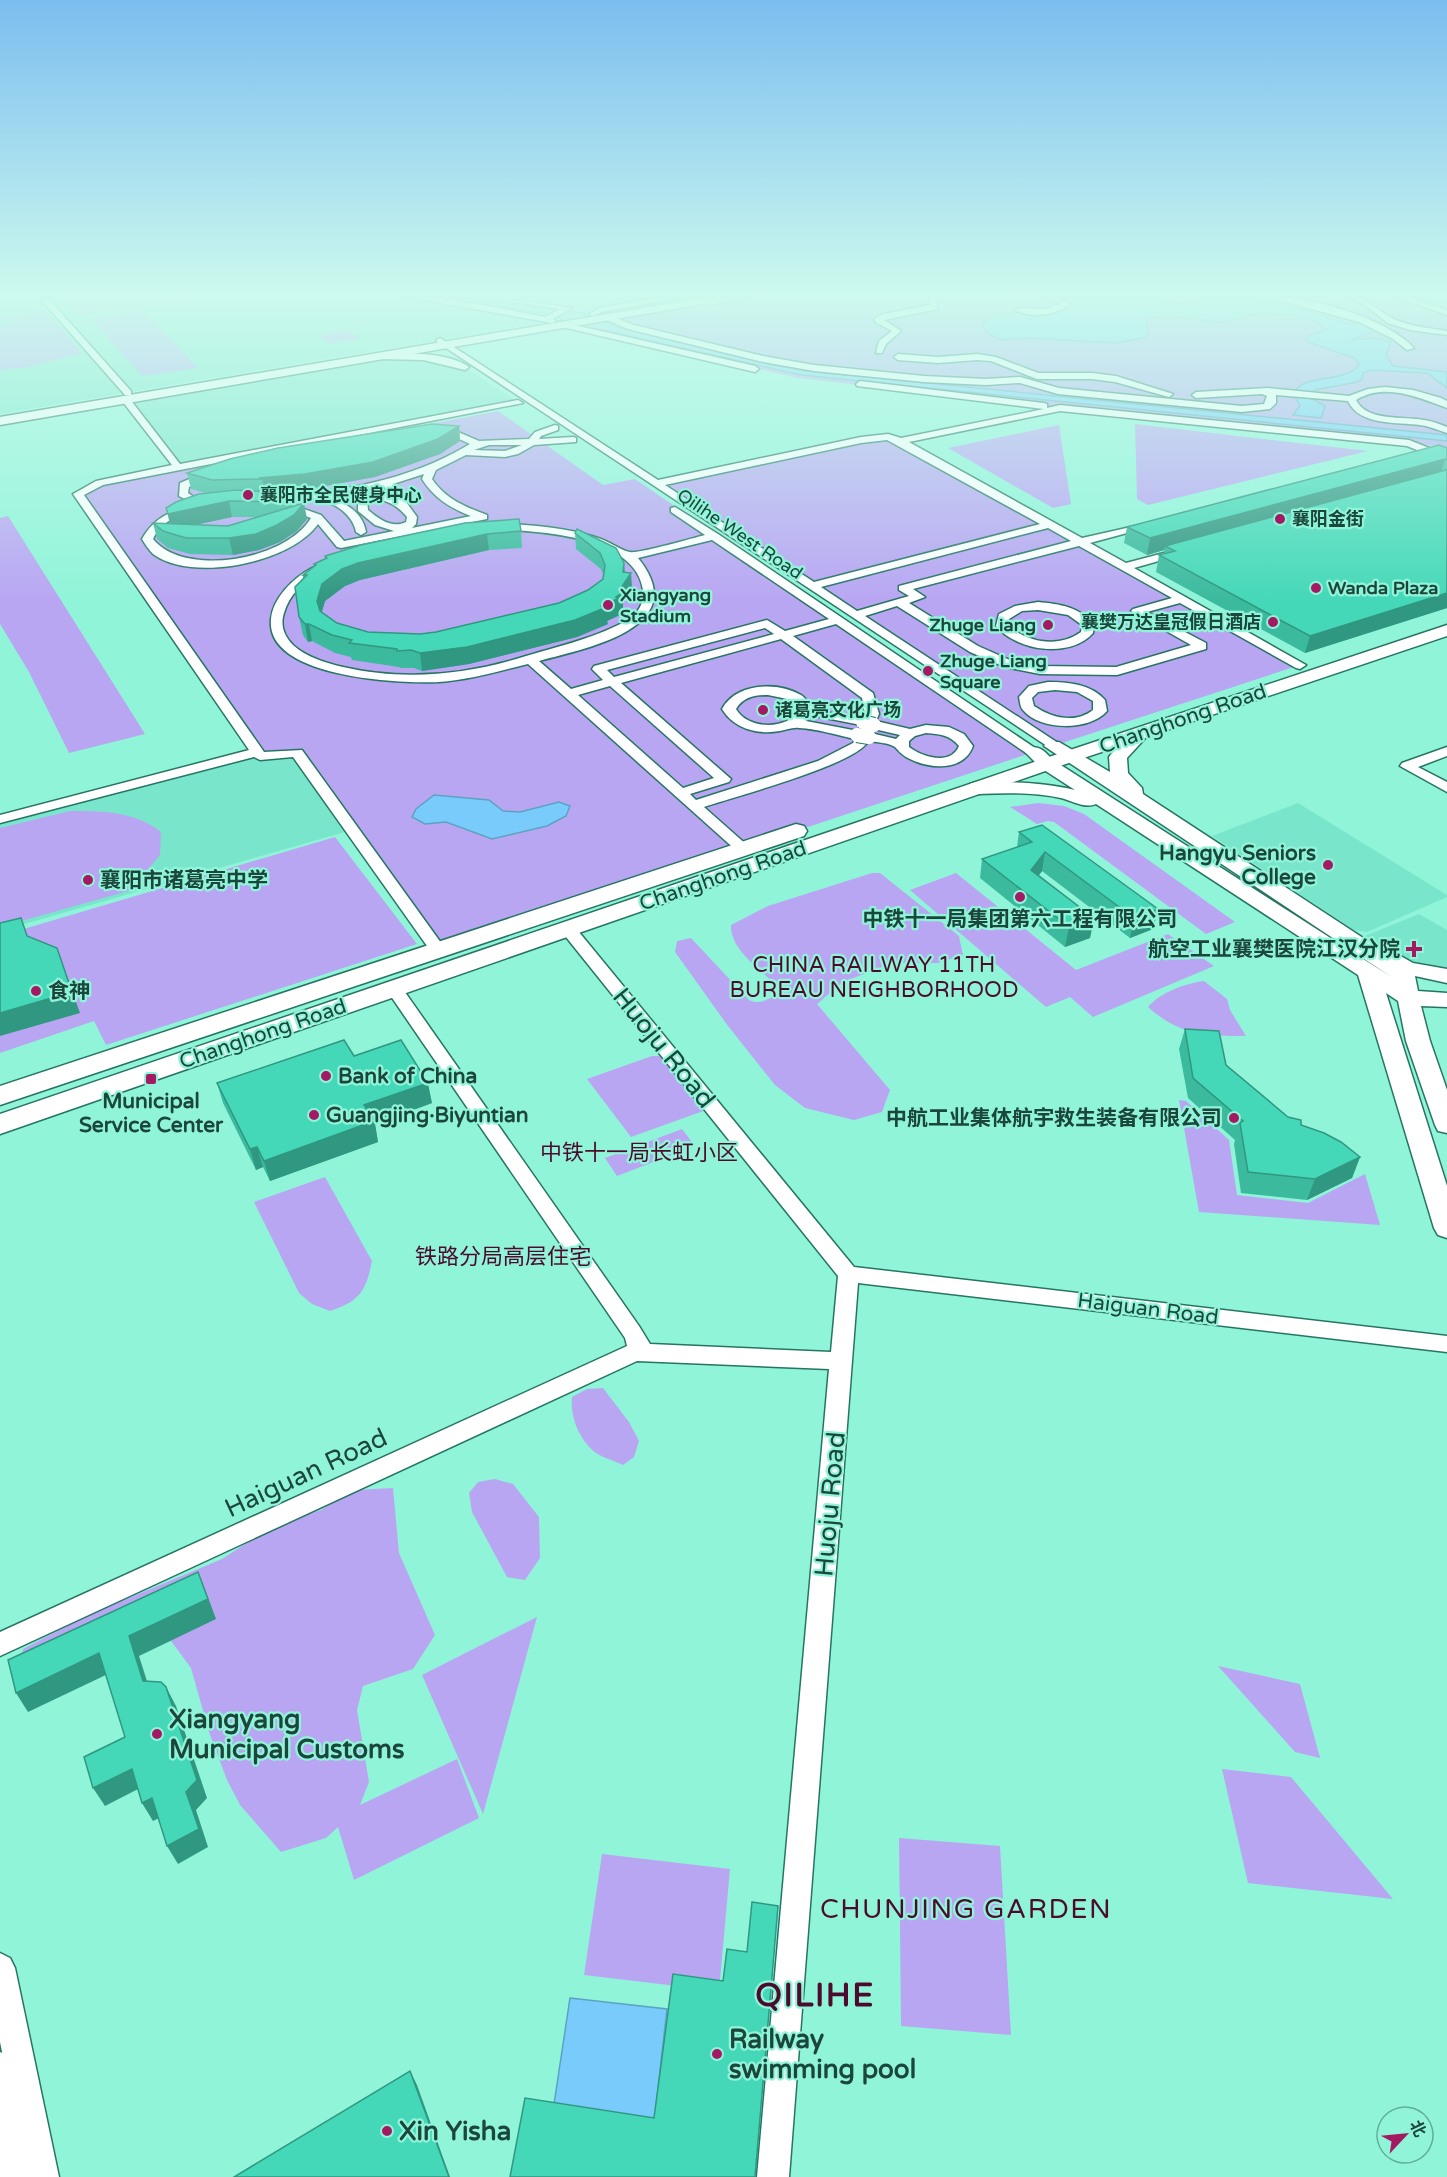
<svg xmlns="http://www.w3.org/2000/svg" width="1447" height="2177" font-family="'Varela Round','Noto Sans SC',sans-serif">
<rect width="100%" height="100%" fill="#90f4d9"/>
<g fill="#79e6cb">
<polygon points="33,296 405,296 552,321 0,414 0,302"/>
<polygon points="396,355 465,367 518,403 178,467 126,400"/>
<polygon points="258,752 297,753 352,830 0,931 0,819"/>
<polygon points="1298,803 1447,895 1447,897 1367,932 1354,930 1212,836"/>
<polygon points="1419,914 1447,930 1447,969 1401,959 1360,938"/>
</g>
<g fill="#b9a6f3">
<polygon points="69,296 210,296 210,297 73,316 71,315 83,313 60,306 62,300"/>
<polygon points="732,296 1393,296 1447,314 1447,447 1060,408 798,378 561,324"/>
<polygon points="46,310 82,353 30,367 0,370 0,325 14,323 12,319 0,321 0,317"/>
<polygon points="142,310 198,368 142,376 91,318"/>
<polygon points="348,330 360,339 329,344 317,335"/>
<path d="M 498,411 L 603,485 L 635,479 L 1034,752 L 438,950 L 297,753 L 260,756 L 78,494 C 114,476 160,466 200,468 Z"/>
<polygon points="1135,424 1368,451 1148,505 1137,499"/>
<polygon points="1059,425 1071,504 1053,508 948,448"/>
<polygon points="888,437 1300,665 1053,746 658,483"/>
<polygon points="8,516 145,734 69,753 29,672 0,624 0,518"/>
<polygon points="1038,803 1064,806 1084,814 1235,922 1206,934 1054,822 1048,821 1037,824 1010,807"/>
<path d="M 70,811 C 103,811 134,811 161,832 L 160,855 L 149,868 L 157,883 L 0,927 L 0,828 Z"/>
<polygon points="335,837 417,944 106,1045 94,1021 0,1053 0,936"/>
<path d="M 872,873 L 880,873 L 959,936 L 963,955 L 938,963 L 893,963 L 843,982 L 817,1004 L 890,1090 L 882,1112 L 854,1120 L 805,1108 L 775,1085 L 728,1026 L 675,952 L 677,941 L 691,938 L 749,1000 C 760,1005 767,1000 777,994 L 778,988 C 763,970 730,951 731,925 L 768,906 Z"/>
<polygon points="956,873 1076,970 1168,934 1214,966 1093,1017 1070,997 1046,1007 910,890"/>
<path d="M 1204,981 L 1227,999 L 1230,1010 L 1246,1036 C 1206,1036 1179,1035 1148,1007 C 1161,992 1184,984 1204,981 Z"/>
<polygon points="652,1056 662,1056 706,1110 631,1137 587,1079"/>
<polygon points="1179,1100 1186,1101 1229,1140 1237,1195 1308,1203 1365,1174 1380,1225 1199,1212"/>
<polygon points="682,1129 695,1146 617,1176 605,1158"/>
<path d="M 325,1177 L 372,1261 C 366,1291 360,1301 330,1311 L 312,1304 L 299,1293 L 254,1202 Z"/>
<path d="M 603,1388 L 629,1422 L 639,1441 L 634,1457 L 623,1465 C 615,1461 604,1458 596,1453 C 579,1440 570,1417 572,1397 L 587,1389 Z"/>
<polygon points="495,1479 513,1484 539,1517 540,1558 525,1580 507,1577 472,1512 469,1493 478,1482"/>
<polygon points="393,1488 399,1553 435,1635 413,1669 363,1686 357,1710 369,1782 360,1805 457,1759 479,1818 354,1880 338,1827 326,1838 281,1852 240,1805 227,1780 209,1732 191,1668 163,1630 19,1670 23,1649 86,1616 222,1559 273,1526 321,1510 355,1490"/>
<polygon points="537,1617 483,1814 422,1675"/>
<polygon points="1218,1666 1300,1684 1320,1758 1295,1752"/>
<polygon points="1222,1769 1291,1777 1393,1899 1248,1883"/>
<polygon points="899,1838 1000,1846 1011,2035 901,2026"/>
<polygon points="602,1854 730,1869 719,1991 584,1975"/>
</g>
<g fill="#78cbfa" stroke="#5ca3c1" stroke-width="1.5">
<polygon points="428,296 450,296 583,313 617,327 769,364 807,371 1447,435 1447,441 801,375 608,331 576,325 549,314"/>
<path d="M 1051,296 L 1163,296 L 1161,300 C 1172,305 1192,305 1202,300 L 1188,296 L 1237,296 L 1255,299 L 1301,309 L 1348,324 L 1362,324 L 1377,331 L 1351,340 L 1374,338 L 1391,342 L 1386,355 L 1393,366 L 1447,372 L 1447,388 L 1427,373 L 1371,370 L 1363,373 L 1362,379 L 1357,382 L 1315,390 L 1310,393 L 1309,397 L 1325,406 L 1321,418 L 1293,415 L 1300,406 L 1294,395 C 1298,373 1345,384 1359,365 L 1355,358 L 1308,342 L 1307,336 L 1326,330 C 1315,314 1273,312 1255,314 C 1242,315 1232,323 1219,322 C 1195,321 1172,313 1149,318 L 1146,325 L 1148,334 L 1146,337 L 1118,343 L 1026,338 L 1004,340 L 990,335 L 983,327 L 984,322 L 998,314 L 1042,312 L 1067,306 Z"/>
<polygon points="434,795 489,800 503,811 520,812 559,802 570,806 566,816 547,826 492,839 446,822 425,824 412,817 416,809"/>
<polygon points="570,1998 667,2009 648,2177 543,2177"/>
</g>
<g fill="none" stroke-linecap="round" stroke-linejoin="round">
<defs>
<g id="minor">
<polygon points="38,296 46,296 131,391 131,395 125,395"/>
<polygon points="401,296 422,296 483,305 545,317 560,309 512,302 516,300 572,308 553,319 556,321 552,323"/>
<polygon points="670,296 689,296 601,312 593,316 589,314 599,308"/>
<polygon points="734,296 752,296 708,305 704,303"/>
<polygon points="930,296 938,296 937,309 884,320 901,331 886,344 882,353 876,353 879,341 892,331 875,322 875,318 884,314 930,305"/>
<path d="M 1045,296 L 1056,296 L 1071,304 C 1058,315 1030,319 1015,310 L 1019,308 L 1044,309 L 1061,304 Z"/>
<path d="M 1264,296 C 1308,296 1383,316 1414,348 L 1407,350 L 1393,339 L 1359,322 Z"/>
<path d="M 1346,296 C 1369,296 1377,312 1396,320 C 1412,327 1430,328 1447,331 L 1447,335 L 1410,330 L 1388,323 L 1366,306 Z"/>
<polygon points="1393,296 1405,296 1447,310 1447,315"/>
<path d="M 610,316 L 634,325 L 763,356 L 814,365 L 924,376 L 986,379 L 1020,377 L 1059,388 L 1242,406 L 1264,404 L 1267,396 L 1262,394 L 1196,398 L 1192,395 L 1196,392 L 1268,388 L 1349,396 L 1368,389 L 1385,387 L 1413,390 L 1441,398 L 1447,401 L 1447,408 C 1419,398 1385,382 1356,400 C 1367,422 1403,416 1424,420 C 1432,421 1439,424 1447,427 L 1447,433 C 1438,430 1429,426 1420,425 C 1398,422 1359,426 1348,401 L 1276,395 L 1276,403 L 1270,409 L 1242,412 L 1058,394 L 1020,383 L 986,385 L 924,382 L 814,371 L 763,362 L 628,329 L 607,320 L 606,318 Z"/>
<polygon points="561,322 755,366 759,369 755,372 558,326 558,322"/>
<path d="M 440,338 L 658,480 L 861,437 L 888,434 L 901,438 L 1044,409 L 857,386 L 856,384 L 860,381 L 1044,403 L 1047,404 L 1047,408 L 1060,405 L 1409,440 L 1447,455 L 1447,462 L 1407,446 L 1060,411 L 909,442 L 1082,538 L 1153,522 L 1153,526 L 1090,543 L 1126,563 L 1183,548 L 1187,549 L 1187,553 L 1134,568 L 1306,665 L 1300,669 L 1296,668 L 1180,603 L 1147,612 L 1206,643 L 1206,649 L 1117,675 L 1040,674 L 1005,667 L 970,652 L 897,606 L 865,616 L 1058,743 L 1060,746 L 1053,750 L 437,342 L 436,340 ZM 887,440 L 1040,524 L 814,582 L 665,485 L 861,443 ZM 1048,528 L 1071,541 L 899,586 L 899,590 L 909,596 L 857,611 L 821,587 ZM 1079,546 L 1172,598 L 1133,609 L 1131,611 L 1191,645 L 1116,667 L 1040,666 L 1012,661 L 978,646 L 909,603 L 925,597 L 913,589 Z"/>
<path d="M 381,354 C 406,353 449,352 469,367 L 465,370 L 423,360 L 378,359 L 377,357 Z"/>
<polygon points="977,354 996,357 1038,373 1092,373 1116,376 1173,394 1169,397 1115,382 1092,379 1037,379 991,361 977,360 938,363 898,360 894,357 898,354 938,357"/>
<polygon points="123,398 129,398 180,464 518,400 523,403 103,485 84,495 262,749 264,752 302,750 444,947 446,950 444,953 432,953 293,757 260,760 254,757 0,823 0,815 249,750 73,494 96,481 172,465 123,402"/>
<path d="M 555,425 L 558,426 L 558,430 L 541,436 L 539,439 L 573,437 L 576,438 L 576,442 L 534,445 L 518,454 L 505,457 L 466,455 L 436,470 L 432,479 C 445,499 466,507 487,515 L 487,519 L 341,548 L 337,547 L 318,524 C 291,563 192,583 153,554 C 149,550 145,544 142,539 C 153,519 170,511 191,505 L 195,506 L 195,510 C 177,515 161,522 153,539 C 185,578 286,560 311,518 L 280,507 L 279,505 L 284,502 L 321,515 L 344,541 L 394,531 L 375,525 L 358,511 L 358,496 L 372,493 L 389,495 L 384,486 L 331,497 C 347,504 363,513 366,532 L 361,535 L 356,532 C 353,515 335,503 319,499 C 306,496 278,502 263,503 L 258,500 L 263,497 C 336,493 407,482 470,444 L 457,438 L 435,436 L 435,432 L 458,432 L 479,441 L 529,439 L 535,432 ZM 489,445 L 522,445 L 505,451 L 474,450 ZM 424,474 L 422,479 C 434,498 450,508 471,516 L 412,528 L 416,524 L 417,517 L 393,484 ZM 372,499 C 387,499 398,506 407,517 L 406,522 C 392,529 379,519 368,510 L 367,500 Z"/>
<polygon points="208,471 217,473 189,487 188,493 194,497 216,499 216,503 192,503 179,496 180,483"/>
<path d="M 675,507 L 718,534 L 1041,752 L 1039,755 L 1029,755 L 836,624 L 793,636 L 873,693 L 879,714 L 876,721 L 910,729 L 926,725 L 949,727 L 964,734 L 973,746 C 963,773 927,769 906,757 C 901,754 899,751 895,747 C 890,743 875,742 868,741 C 858,764 733,797 704,807 L 748,846 L 750,849 L 743,853 L 738,852 L 528,664 C 499,671 469,680 439,682 C 401,684 265,678 271,619 C 273,598 293,578 312,568 C 338,555 367,551 395,545 C 437,536 482,521 525,525 C 550,527 577,530 601,539 C 610,542 622,551 630,552 C 638,554 693,538 705,535 L 671,512 L 671,508 ZM 509,530 C 551,532 636,539 643,590 C 645,609 632,619 616,626 C 587,640 556,647 526,656 C 467,675 404,681 343,667 C 326,663 306,657 293,645 C 284,636 280,625 284,613 C 289,595 304,581 319,573 C 342,561 368,558 393,552 C 432,544 470,535 509,530 ZM 712,540 L 829,619 L 785,631 L 767,620 L 594,666 L 592,669 L 603,680 L 571,689 L 539,661 C 589,648 694,627 638,558 ZM 765,628 L 774,634 L 614,677 L 607,670 ZM 781,639 L 862,698 L 865,714 L 864,718 C 850,715 825,714 814,708 C 809,705 806,698 801,695 C 777,681 736,683 722,709 C 734,729 758,735 780,731 C 787,730 792,727 799,728 C 817,729 837,735 855,739 L 853,743 L 818,761 L 696,800 L 690,794 L 729,782 L 731,779 L 621,683 ZM 610,686 L 714,778 L 683,788 L 578,695 ZM 768,695 L 792,700 L 800,710 C 787,730 748,730 736,709 C 743,697 755,695 768,695 ZM 810,715 L 861,725 L 858,731 L 806,721 ZM 873,729 L 874,729 L 900,735 L 896,739 L 871,733 ZM 926,733 C 940,734 950,735 959,746 C 951,766 922,757 909,747 L 909,741 L 915,736 Z"/>
<path d="M 1038,602 C 1060,604 1080,607 1094,625 L 1093,633 C 1070,659 1017,651 996,626 L 999,614 L 1015,606 ZM 1038,610 L 1068,615 L 1082,625 L 1081,632 C 1059,648 1028,643 1008,625 L 1009,619 L 1022,611 Z"/>
<path d="M 1048,682 C 1068,682 1091,684 1105,700 L 1107,711 C 1090,731 1040,731 1023,710 C 1020,707 1020,701 1019,697 L 1029,686 ZM 1055,690 L 1077,692 L 1093,701 L 1093,710 C 1075,724 1052,718 1034,706 L 1032,698 L 1038,692 Z"/>
<polygon points="1447,747 1447,756 1418,767 1447,782 1447,792 1400,766 1402,763"/>
<polygon points="568,924 574,926 854,1267 1447,1336 1447,1352 858,1283 789,2177 757,2177 829,1369 637,1361 0,1656 0,1632 627,1346 625,1338 386,989 388,985 400,985 639,1326 650,1344 831,1352 838,1276 562,932 560,929 562,926"/>
<polygon points="0,1953 10,1958 15,1968 59,2177 27,2177 0,2042"/>
</g>
<g id="major">
<polygon points="714,296 737,296 732,299 0,425 0,417"/>
<path d="M 1141,728 L 1147,729 L 1150,733 L 1127,758 L 1128,773 L 1142,788 L 1143,794 L 1386,953 L 1397,954 L 1413,963 L 1447,969 L 1447,983 L 1415,976 L 1418,991 L 1447,993 L 1447,1007 L 1421,1006 L 1430,1041 L 1447,1090 L 1447,1133 L 1438,1131 L 1435,1125 L 1406,1041 L 1398,1001 L 1386,993 L 1447,1186 L 1447,1238 L 1438,1235 L 1434,1228 L 1358,975 L 1096,804 C 1085,809 1073,801 1061,798 C 1033,792 1005,793 977,794 L 970,792 L 968,788 L 970,784 L 977,782 C 1010,782 1042,782 1075,790 L 1041,768 L 1025,752 L 1028,748 C 1040,745 1045,752 1053,760 L 1393,978 L 1044,746 L 1047,742 L 1059,742 L 1110,772 L 1109,757 L 1112,753 L 1135,729 Z"/>
<polygon points="0,2052 15,2058 21,2073 42,2177 0,2177"/>
</g>
<g id="highway">
<polygon points="1447,625 1447,636 1054,768 0,1134 0,1114 1040,760"/>
<polygon points="796,824 804,826 807,831 804,836 0,1105 0,1086"/>
</g>
</defs>
<use href="#minor" stroke="#267563" stroke-width="3"/>
<use href="#major" stroke="#267563" stroke-width="3"/>
<use href="#highway" stroke="#267563" stroke-width="3"/>
<use href="#minor" fill="#fff" fill-rule="evenodd"/>
<use href="#major" fill="#fff" fill-rule="evenodd"/>
<use href="#highway" fill="#fff" fill-rule="evenodd"/>
<defs>
<g id="minor-bridge">
<polyline points="863,722 874,725"/>
<polyline points="857,735 869,737"/>
</g>
</defs>
<use href="#minor-bridge" stroke="#267563" stroke-width="16" stroke-linecap="butt"/>
<use href="#minor-bridge" stroke="#fff" stroke-width="14"/>
</g>
<g fill="#3bba9e" fill-rule="evenodd">
<path d="M 459,426 L 460,441 L 440,454 L 375,477 L 308,489 L 270,493 L 294,502 L 294,506 L 307,519 L 297,531 L 280,542 L 259,550 L 233,555 L 190,554 L 168,548 L 157,539 L 153,523 L 170,524 L 166,508 L 206,493 L 191,489 L 187,473 ZM 232,517 L 256,517 L 228,526 L 195,525 Z"/>
<polygon points="1447,448 1447,608 1305,653 1156,572 1159,555 1164,554 1164,550 1147,555 1124,543 1127,527"/>
<polygon points="465,523 521,531 522,548 489,550 360,580 345,586 325,601 322,612 337,623 368,632 420,634 436,632 559,603 588,590 603,579 604,576 601,569 576,549 575,533 624,563 625,572 631,573 632,590 623,603 623,609 620,612 620,615 607,621 608,624 577,637 469,664 422,671 414,668 400,668 399,667 352,660 351,657 335,653 312,641 308,642 303,635 299,617 303,579 303,575 314,566 314,564 325,559 325,556"/>
<polygon points="1019,832 1158,909 1153,929 1130,938 1042,871 1039,875 1094,918 1090,938 1065,947 980,878 982,859 1017,847"/>
<polygon points="1185,1029 1226,1065 1288,1117 1301,1125 1360,1157 1352,1178 1307,1200 1241,1193 1234,1144 1235,1140 1188,1098 1179,1049"/>
<polygon points="354,1056 432,1103 375,1124 378,1142 270,1181 263,1167 256,1170 223,1103 217,1083"/>
</g>
<g fill="#309781">
<polygon points="459,426 460,441 440,454 375,477 308,489 265,493 262,479 259,478"/>
<polygon points="1445,459 1440,475 1165,546 1164,550 1147,555 1150,538"/>
<polygon points="229,501 232,517 171,530 168,514"/>
<polygon points="304,503 307,519 297,531 280,542 259,550 233,555 229,538"/>
<polygon points="487,534 489,550 360,580 345,586 325,601 320,618 317,601 322,584 342,569 358,563"/>
<polygon points="624,563 625,579 631,573 632,590 623,603 623,609 620,612 620,615 607,621 608,624 577,637 469,664 422,671 420,653 602,606 619,591"/>
<polygon points="1447,593 1447,608 1305,653 1310,636"/>
<polygon points="305,624 309,624 312,641 308,642"/>
<polygon points="1045,852 1042,871 1028,889 1031,870"/>
<polygon points="1158,909 1153,929 1130,938 1134,918"/>
<polygon points="1094,918 1090,938 1065,947 1069,927"/>
<polygon points="57,948 80,1013 0,1036 0,1013"/>
<polygon points="428,1083 432,1103 375,1124 378,1142 270,1181 264,1161 364,1105"/>
<polygon points="257,1147 263,1167 256,1170 250,1149"/>
<polygon points="1360,1157 1352,1178 1307,1200 1315,1179"/>
<polygon points="198,1572 206,1592 216,1619 139,1656 153,1700 143,1681 129,1636"/>
<polygon points="99,1653 110,1673 28,1712 16,1693"/>
<polygon points="166,1687 176,1706 207,1798 196,1810 208,1847 178,1864 167,1846"/>
<polygon points="132,1769 142,1787 105,1806 93,1788"/>
<polygon points="152,1798 163,1816 153,1821 142,1803"/>
<polygon points="410,2071 417,2085 450,2177 449,2177"/>
</g>
<g fill="#45d8b8" stroke="#309781" stroke-width="1.5">
<polygon points="432,424 459,426 438,439 373,462 305,474 259,478 262,479 212,480 187,473 230,459 278,448"/>
<polygon points="1439,445 1447,448 1447,460 1445,459 1150,538 1127,527"/>
<polygon points="1446,470 1447,470 1447,593 1310,636 1159,555 1175,551 1165,546"/>
<polygon points="236,490 269,492 294,502 229,501 168,514 166,508 176,502 199,494"/>
<polygon points="304,503 294,515 277,525 256,534 229,538 186,538 163,531 153,523 228,526"/>
<polygon points="519,519 521,531 487,534 358,563 342,569 322,584 317,601 320,611 337,623 368,632 420,634 436,632 559,603 588,590 603,579 605,565 600,553 575,533 577,529 616,548 624,563 623,572 631,573 619,591 623,592 616,597 619,598 602,606 607,607 575,620 467,647 420,653 411,650 397,651 397,649 349,643 352,640 332,635 309,624 305,624 299,617 295,587 307,575 303,575 316,565 314,564 327,558 325,556 361,545 465,523"/>
<polygon points="1042,825 1158,909 1134,918 1045,852 1031,870 1094,918 1069,927 982,859 1032,842 1019,832"/>
<polygon points="21,918 27,936 57,948 72,992 0,1013 0,923"/>
<polygon points="1185,1029 1219,1031 1226,1065 1288,1117 1301,1120 1301,1125 1324,1133 1341,1142 1360,1157 1315,1179 1248,1172 1240,1123 1243,1121 1193,1078"/>
<polygon points="344,1040 354,1056 401,1040 428,1083 364,1105 374,1121 264,1161 257,1147 250,1149 217,1083"/>
<polygon points="198,1572 208,1599 129,1636 143,1681 161,1682 166,1687 197,1780 186,1792 199,1829 167,1846 152,1798 142,1803 132,1769 93,1788 84,1757 125,1737 99,1653 16,1693 8,1660"/>
<polygon points="752,1902 778,1906 755,2177 510,2177 525,2098 654,2118 673,1974 723,1981 727,1949 747,1952"/>
<polygon points="410,2071 449,2177 234,2177"/>
</g>
<linearGradient id="sky" x2="0" y2="1"><stop stop-color="#7bbdef"/><stop offset="0.49" stop-color="#cdfaee"/><stop offset="1" stop-color="#cdfaee" stop-opacity="0"/></linearGradient>
<rect width="1447" height="601" fill="url(#sky)"/>
<g fill="#a41a62" stroke="#90f4d9" stroke-width="2">
<circle cx="248" cy="495" r="6"/>
<circle cx="1280" cy="519" r="6"/>
<circle cx="1316" cy="588" r="6"/>
<circle cx="608" cy="605" r="6"/>
<circle cx="1273" cy="622" r="6"/>
<circle cx="1048" cy="625" r="6"/>
<circle cx="928" cy="671" r="6"/>
<circle cx="763" cy="710" r="6"/>
<circle cx="1328" cy="865" r="6"/>
<circle cx="88" cy="880" r="6"/>
<circle cx="1020" cy="897" r="6"/>
<path d="M1411 940h6v6h6v6h-6v6h-6v-6h-6v-6h6z"/>
<circle cx="36" cy="991" r="6"/>
<circle cx="326" cy="1076" r="6"/>
<rect x="145" y="1073" width="12" height="12" rx="3"/>
<circle cx="314" cy="1115" r="6"/>
<circle cx="1234" cy="1118" r="6"/>
<circle cx="157" cy="1734" r="6"/>
<circle cx="717" cy="2054" r="6"/>
<circle cx="387" cy="2131" r="6"/>
</g>
<g text-anchor="middle" dominant-baseline="central" stroke-width="4.5" stroke-linejoin="round" paint-order="stroke">
<g font-size="18" font-weight="bold" fill="#1b463b" stroke="#90f4d9" text-anchor="start">
<text x="260" y="495">襄阳市全民健身中心</text>
<text x="1292" y="519">襄阳金街</text>
<text x="1328" y="588">Wanda Plaza</text>
<text x="620" y="595">Xiangyang<tspan x="620" dy="21">Stadium</tspan></text>
<text x="1261" y="622" text-anchor="end">襄樊万达皇冠假日酒店</text>
<text x="1036" y="625" text-anchor="end">Zhuge Liang</text>
<text x="940" y="661">Zhuge Liang<tspan x="940" dy="21">Square</tspan></text>
<text x="775" y="710">诸葛亮文化广场</text>
</g>
<g font-size="18" fill="#1b463b" stroke="#90f4d9">
<text transform="translate(740 534) rotate(34)">Qilihe West Road</text>
</g>
<g font-size="21" fill="#1b463b" stroke="#90f4d9">
<text transform="translate(1183 719) rotate(-19)">Changhong Road</text>
<text transform="translate(723 876) rotate(-19)">Changhong Road</text>
<text transform="translate(263 1034) rotate(-19)">Changhong Road</text>
<text transform="translate(1148 1309) rotate(7)">Haiguan Road</text>
</g>
<g font-size="21" font-weight="bold" fill="#1b463b" stroke="#90f4d9" text-anchor="start">
<text x="1316" y="853" text-anchor="end">Hangyu Seniors<tspan x="1316" dy="24">College</tspan></text>
<text x="100" y="880">襄阳市诸葛亮中学</text>
<text x="1020" y="919" text-anchor="middle">中铁十一局集团第六工程有限公司</text>
<text x="1400" y="949" text-anchor="end">航空工业襄樊医院江汉分院</text>
<text x="48" y="991">食神</text>
<text x="338" y="1076">Bank of China</text>
<text x="151" y="1101" text-anchor="middle">Municipal<tspan x="151" dy="24">Service Center</tspan></text>
<text x="326" y="1115">Guangjing·Biyuntian</text>
<text x="1222" y="1118" text-anchor="end">中航工业集体航宇救生装备有限公司</text>
</g>
<g font-size="22" fill="#4c0b2c" stroke="#90f4d9">
<text x="874" y="965">CHINA RAILWAY 11TH<tspan x="874" dy="25">BUREAU NEIGHBORHOOD</tspan></text>
<text x="639" y="1153">中铁十一局长虹小区</text>
<text x="503" y="1257">铁路分局高层住宅</text>
</g>
<g font-size="26" fill="#1b463b" stroke="#90f4d9">
<text transform="translate(664 1048) rotate(51)">Huoju Road</text>
<text transform="translate(306 1473) rotate(-25)">Haiguan Road</text>
<text transform="translate(830 1504) rotate(-85)">Huoju Road</text>
</g>
<g font-size="26" font-weight="bold" fill="#1b463b" stroke="#90f4d9" text-anchor="start">
<text x="169" y="1719">Xiangyang<tspan x="169" dy="30">Municipal Customs</tspan></text>
<text x="729" y="2039">Railway<tspan x="729" dy="30">swimming pool</tspan></text>
<text x="399" y="2131">Xin Yisha</text>
</g>
<g font-size="27" letter-spacing="1.5" fill="#4c0b2c" stroke="#90f4d9">
<text x="966" y="1909">CHUNJING GARDEN</text>
</g>
<g font-size="33" font-weight="bold" letter-spacing="1.5" fill="#4c0b2c" stroke="#90f4d9">
<text x="815" y="1995">QILIHE</text>
</g>
</g>
<g transform="translate(1405 2135) rotate(64)"><circle r="28" fill="#90f4d9" stroke="#61ae9a" stroke-width="1.5"/>
<path d="M0-4.5L10 22L0 15L-10 22Z" fill="#a41a62"/>
<text y="-9" font-size="16" font-weight="bold" text-anchor="middle" fill="#1b463b">北</text>
</g>
</svg>
